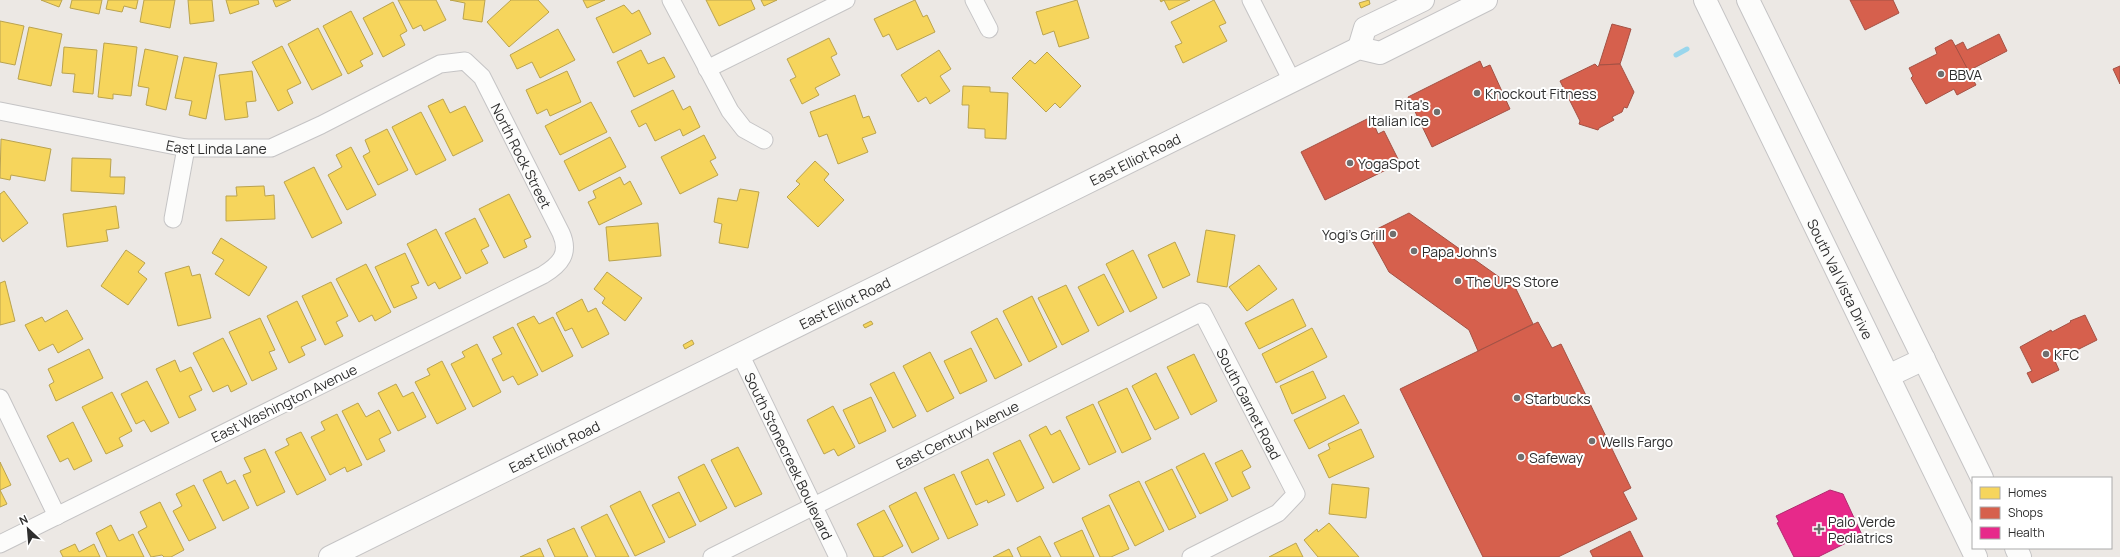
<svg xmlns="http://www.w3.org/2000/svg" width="2120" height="557" font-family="Manrope,sans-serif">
<rect width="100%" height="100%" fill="#ece8e4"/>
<g fill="#f6d55c" stroke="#baa34e">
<polygon points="41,0 62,0 59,7"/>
<polygon points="72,0 102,0 99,14 70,8"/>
<polygon points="108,0 138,0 136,9 124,6 122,12 106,9"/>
<polygon points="144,0 175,0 170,28 140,22"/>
<polygon points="188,0 212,0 214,21 190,24"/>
<polygon points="226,0 258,0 259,4 230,14"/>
<polygon points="273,0 291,0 276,7"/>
<polygon points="398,0 436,0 446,20 424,31 421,25 413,29"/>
<polygon points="450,0 485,0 482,22 463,19 465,3"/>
<polygon points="511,0 538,0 549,12 509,47 487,22"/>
<polygon points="583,0 605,0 587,8"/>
<polygon points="706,0 751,0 755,9 719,26"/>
<polygon points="761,0 777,0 764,6"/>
<polygon points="915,0 923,17 927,15 935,32 897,50 889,34 883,37 874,19"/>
<polygon points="1077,0 1089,38 1059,47 1054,31 1043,35 1036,12"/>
<polygon points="1160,0 1190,0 1169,10 1164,0 1161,2"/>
<polygon points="1214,0 1226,23 1219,26 1227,41 1183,63 1175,46 1182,43 1171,22"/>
<polygon points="1369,0 1370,4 1361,8 1359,3"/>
<polygon points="393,2 407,31 400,35 405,45 383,57 363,18"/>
<polygon points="624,5 632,14 639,10 651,34 613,53 596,18"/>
<polygon points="351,11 373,54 360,61 363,66 348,74 323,26"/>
<polygon points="0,21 24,26 15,65 0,62"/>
<polygon points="29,27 62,34 51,86 18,79"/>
<polygon points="318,28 342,75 312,90 288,44"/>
<polygon points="558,29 575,60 540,78 532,62 517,69 510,55"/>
<polygon points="829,38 837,54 831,57 840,75 815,88 819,95 802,104 790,80 796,77 787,59"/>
<polygon points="104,43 137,47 131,96 113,94 113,99 98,97"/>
<polygon points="282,46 301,83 287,90 293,103 278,111 252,62"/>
<polygon points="64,47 97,50 93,94 73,92 75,74 62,73"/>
<polygon points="145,49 178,56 166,110 146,105 149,88 138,86"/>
<polygon points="641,50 648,64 664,57 675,77 634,97 617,62"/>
<polygon points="939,50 951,69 940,76 950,91 930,104 926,97 918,102 901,75"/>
<polygon points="1047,52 1081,86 1060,108 1055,103 1046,112 1012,78 1030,60 1035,64"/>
<polygon points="184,57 217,63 206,119 189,115 192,101 175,98"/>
<polygon points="252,71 256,101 246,102 248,117 225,120 219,75"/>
<polygon points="567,71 581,102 550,116 547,109 537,114 526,90"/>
<polygon points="963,86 990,87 990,92 1008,93 1006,139 985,138 985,129 968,128 969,105 962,105"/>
<polygon points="673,90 683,110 690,106 700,127 683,136 680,129 655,141 646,123 639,127 631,111"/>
<polygon points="855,95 863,118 869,116 876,133 862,138 868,152 838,164 827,134 819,137 810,112"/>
<polygon points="443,99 450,113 465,106 483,141 453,156 428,106"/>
<polygon points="591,102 607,132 560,155 545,126"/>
<polygon points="421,112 446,160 416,175 392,127"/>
<polygon points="387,129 408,170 378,185 363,156 370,152 365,140"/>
<polygon points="704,135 716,158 710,161 718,175 680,194 661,157"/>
<polygon points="610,137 626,167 579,191 564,161"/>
<polygon points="1,139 51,149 45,181 11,175 10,180 0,178"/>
<polygon points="351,147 376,195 347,210 328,175 342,167 336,155"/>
<polygon points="72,158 111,159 110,177 125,177 124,194 71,191"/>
<polygon points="815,161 829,174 824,180 844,200 818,227 787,197 800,184 796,181"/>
<polygon points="314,167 342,223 312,238 284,182"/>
<polygon points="620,177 624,185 630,181 642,204 599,225 588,202 596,198 593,191"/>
<polygon points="264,186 265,196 274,195 275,219 226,221 226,196 237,196 236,187"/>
<polygon points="740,189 759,192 748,248 719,243 722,224 714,222 718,198 737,201"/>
<polygon points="4,191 28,223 3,242 0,237 0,194"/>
<polygon points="509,194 531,237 524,240 527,247 504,258 479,209"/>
<polygon points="116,206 119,228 106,230 108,241 67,247 63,214"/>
<polygon points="475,218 489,246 481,250 488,263 466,274 445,233"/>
<polygon points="658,223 661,256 609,261 606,227"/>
<polygon points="436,229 461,278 439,289 435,282 428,286 407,244"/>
<polygon points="1206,230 1235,235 1227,287 1197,282"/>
<polygon points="221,238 267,267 249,296 215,274 224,260 212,253"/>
<polygon points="1175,242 1190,275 1163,288 1148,255"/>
<polygon points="126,250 145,263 138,272 147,279 128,305 101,286"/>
<polygon points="1133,250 1157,298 1130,312 1106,264"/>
<polygon points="405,253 419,283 411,286 417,298 394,308 375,267"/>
<polygon points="366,264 391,312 375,321 372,315 359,322 336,279"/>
<polygon points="1259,265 1277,289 1247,311 1229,287"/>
<polygon points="189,266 192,276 200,274 211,318 178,326 165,273"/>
<polygon points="607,272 642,298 625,321 602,303 605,298 594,289"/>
<polygon points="1104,274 1124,312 1098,326 1078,287"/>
<polygon points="5,281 15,321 0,325 0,283"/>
<polygon points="331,282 348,316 336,322 343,336 325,345 302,296"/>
<polygon points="1066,285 1089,331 1062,345 1038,298"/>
<polygon points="1032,296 1057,347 1029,362 1003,311"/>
<polygon points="582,299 588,312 596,308 609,334 582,348 572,328 565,331 556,313"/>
<polygon points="1293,299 1306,326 1259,349 1245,323"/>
<polygon points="297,301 316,340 301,347 305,355 289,363 267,316"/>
<polygon points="67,310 83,339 58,353 53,344 39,351 25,325 42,317 45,322"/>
<polygon points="534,316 539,324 553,317 573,356 542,372 517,324"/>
<polygon points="260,318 275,350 269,352 277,369 252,381 229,332"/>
<polygon points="997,318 1022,365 995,379 971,332"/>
<polygon points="871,321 873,324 865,328 863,325"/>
<polygon points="513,327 538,375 518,385 513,376 503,381 492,359 502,354 493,337"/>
<polygon points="1312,328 1327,357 1276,383 1262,354"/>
<polygon points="223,338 247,384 231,392 228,385 213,392 193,353"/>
<polygon points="692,340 694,344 685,349 683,345"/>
<polygon points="477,344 501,392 473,407 451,364 465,357 462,352"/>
<polygon points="971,348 987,381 960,394 944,361"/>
<polygon points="89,349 103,378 56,401 49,385 54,382 48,369"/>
<polygon points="930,352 954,398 927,412 903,366"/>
<polygon points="1194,354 1217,401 1191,415 1167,367"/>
<polygon points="175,360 180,372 191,367 202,390 189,396 196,410 179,418 156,369"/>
<polygon points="442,361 466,409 437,424 415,382 430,375 427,369"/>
<polygon points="1313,371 1326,398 1292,414 1280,386"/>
<polygon points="894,372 916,416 893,428 870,384"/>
<polygon points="1156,373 1179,418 1155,430 1132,386"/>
<polygon points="147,381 169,423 151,432 144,420 136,424 121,394"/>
<polygon points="396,384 403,397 413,392 426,417 398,431 378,393"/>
<polygon points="1127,388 1151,439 1122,453 1098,402"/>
<polygon points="112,392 132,431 119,438 123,446 106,454 82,407"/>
<polygon points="1344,395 1359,423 1309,449 1294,420"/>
<polygon points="871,397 886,431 859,444 843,410"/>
<polygon points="358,403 366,417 379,410 391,433 379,439 385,451 367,460 342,411"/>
<polygon points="1093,404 1116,452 1089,465 1066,417"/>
<polygon points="833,406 855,447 838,456 834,449 824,454 807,420"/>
<polygon points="337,414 362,465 347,472 345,467 330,475 311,437 325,430 321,422"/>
<polygon points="73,422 92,461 74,470 68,458 60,462 47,436"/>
<polygon points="1046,426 1051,435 1060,430 1080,469 1053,483 1029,435"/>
<polygon points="1361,429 1374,457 1329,478 1318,455 1330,449 1328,444"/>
<polygon points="301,432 326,480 297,495 275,452 289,445 286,439"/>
<polygon points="1020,440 1044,488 1017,502 993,453"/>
<polygon points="738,447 762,494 735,507 711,460"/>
<polygon points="265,449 285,492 257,506 243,475 251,472 244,458"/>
<polygon points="1242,450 1251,467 1242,472 1250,488 1232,497 1215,463"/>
<polygon points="1204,453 1228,500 1200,514 1176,467"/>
<polygon points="988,459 1005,495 988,503 987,500 976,505 961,472"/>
<polygon points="0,462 11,485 0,490 7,504 0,507"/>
<polygon points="704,464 727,508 700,522 678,477"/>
<polygon points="1172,469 1196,517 1169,530 1145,482"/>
<polygon points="221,471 227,484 235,480 249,508 223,521 203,480"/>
<polygon points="954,474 978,525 948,539 924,488"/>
<polygon points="1139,481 1164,531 1135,546 1109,495"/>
<polygon points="1332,484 1369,488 1366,518 1329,514"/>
<polygon points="194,485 216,528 189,541 173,511 182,506 176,494"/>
<polygon points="640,491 665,542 635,556 610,506"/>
<polygon points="679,492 696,525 669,538 652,505"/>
<polygon points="916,492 939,539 912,553 889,506"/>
<polygon points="160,502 184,550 171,557 164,557 162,555 151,557 138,532 147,527 140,512"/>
<polygon points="1109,505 1129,549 1111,557 1100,557 1082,518"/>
<polygon points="884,510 903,546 882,557 874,557 857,524"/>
<polygon points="607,514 629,557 596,557 581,527"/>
<polygon points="1329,523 1359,557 1318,557 1304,540 1317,529 1318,532"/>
<polygon points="111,525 119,541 133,534 144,557 107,557 96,533"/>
<polygon points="574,528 588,557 555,557 547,540"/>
<polygon points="1082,530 1094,557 1061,557 1054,543"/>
<polygon points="1040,536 1051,557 1021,557 1017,548"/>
<polygon points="1296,543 1303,557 1269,557"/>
<polygon points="75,544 79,552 94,544 100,557 63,557 60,551"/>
<polygon points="540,548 544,557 520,557"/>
<polygon points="1009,549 1013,557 993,557"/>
</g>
<g fill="#d6604d" stroke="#a45144">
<polygon points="1850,0 1893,0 1899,13 1865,30"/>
<polygon points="1612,24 1631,29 1623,55 1620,64 1599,65"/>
<polygon points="1999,34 2007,51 1968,71 1955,46 1963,42 1967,50"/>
<polygon points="1950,40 1952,40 1976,85 1957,95 1954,89 1926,104 1911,78 1913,76 1909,68 1937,54 1935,48"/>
<polygon points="1480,61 1483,68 1490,65 1510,109 1432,147 1408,97"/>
<polygon points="1595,64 1598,67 1599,65 1620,64 1634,92 1627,108 1624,107 1622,112 1612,117 1614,120 1599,128 1598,130 1579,124 1580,121 1560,81"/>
<polygon points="2120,66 2120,84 2113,69"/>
<polygon points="1371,117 1378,134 1384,131 1400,163 1325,200 1301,152"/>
<polygon points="1409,213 1516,289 1533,324 1478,351 1469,330 1389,272 1372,241 1375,239 1371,232"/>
<polygon points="2085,315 2097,340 2055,361 2059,370 2032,383 2027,373 2032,371 2020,347 2051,330 2052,332 2071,322 2070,321"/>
<polygon points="1538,322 1552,348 1561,344 1631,488 1623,492 1637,519 1558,557 1483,557 1400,389"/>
<polygon points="1630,531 1643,557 1593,557 1590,551"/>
</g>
<polygon fill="#e7298a" stroke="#b02a6e" points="1830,490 1843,494 1862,535 1818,557 1794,557 1777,523 1779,522 1776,516"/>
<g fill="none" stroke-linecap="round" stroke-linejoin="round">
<polyline stroke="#99d6ec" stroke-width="5" points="1676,55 1687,49"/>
<defs>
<g id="minor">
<polyline points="671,0 730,111 744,129 764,140"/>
<polyline points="974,0 989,29"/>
<polyline points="1251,0 1292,81"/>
<polyline points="707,69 846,0"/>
<path id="s1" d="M 0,111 L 186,148 L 271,148 L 321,125 L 440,64 L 465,61 L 482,77 L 561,233 C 570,253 561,264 543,275 L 0,544"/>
<polyline points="173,219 186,148"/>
<path id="s2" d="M 740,354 L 838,557"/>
<polyline points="0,398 57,516"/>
<path id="s3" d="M 712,557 L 1202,312 L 1296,494 L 1278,513 L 1191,557"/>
</g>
<g id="secondary">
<path id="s4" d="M 1705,0 L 1976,557"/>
<polyline points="1748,0 1982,478"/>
<polyline points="1359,48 1365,28 1423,0"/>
<polyline points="1888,376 1924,359"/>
<polyline points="2016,548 2020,557"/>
<path id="s5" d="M 330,557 L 1359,48 L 1380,53 L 1486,0"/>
</g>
</defs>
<use href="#minor" stroke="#c5c4c5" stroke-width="19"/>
<use href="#secondary" stroke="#c5c4c5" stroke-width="24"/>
<use href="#minor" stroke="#fcfcfb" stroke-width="17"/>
<use href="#secondary" stroke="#fcfcfb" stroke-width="22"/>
</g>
<g fill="#706f6e" stroke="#fff" stroke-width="1.5">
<circle cx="1941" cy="74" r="4"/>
<circle cx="1477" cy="93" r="4"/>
<circle cx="1437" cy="112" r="4"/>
<circle cx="1350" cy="163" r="4"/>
<circle cx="1393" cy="234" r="4"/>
<circle cx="1414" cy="251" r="4"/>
<circle cx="1458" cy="281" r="4"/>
<circle cx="2046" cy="354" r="4"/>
<circle cx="1517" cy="398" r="4"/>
<circle cx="1592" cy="441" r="4"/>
<circle cx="1521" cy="457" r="4"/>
<path d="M1817 523h4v4h4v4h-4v4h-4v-4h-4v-4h4z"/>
</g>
<g text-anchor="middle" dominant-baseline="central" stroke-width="4" stroke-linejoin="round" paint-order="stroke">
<g font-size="14" fill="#2e2e2e" stroke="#fff" text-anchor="start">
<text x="1949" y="74">BBVA</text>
<text x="1485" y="93">Knockout Fitness</text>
<text x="1429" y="104" text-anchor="end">Rita's<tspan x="1429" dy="16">Italian Ice</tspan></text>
<text x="1358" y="163">YogaSpot</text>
<text x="1385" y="234" text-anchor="end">Yogi's Grill</text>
<text x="1422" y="251">Papa John's</text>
<text x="1466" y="281">The UPS Store</text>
<text x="2054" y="354">KFC</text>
<text x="1525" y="398">Starbucks</text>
<text x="1600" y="441">Wells Fargo</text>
<text x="1529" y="457">Safeway</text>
<text x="1828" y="521">Palo Verde<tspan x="1828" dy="16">Pediatrics</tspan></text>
</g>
<g font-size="14" fill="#2e2e2e" stroke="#fff">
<text stroke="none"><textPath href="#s1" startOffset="220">East Linda Lane</textPath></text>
<text stroke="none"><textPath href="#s1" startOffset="600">North Rock Street</textPath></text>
<text stroke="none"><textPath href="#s5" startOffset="898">East Elliot Road</textPath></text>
<text stroke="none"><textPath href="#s4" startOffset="310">South Val Vista Drive</textPath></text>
<text stroke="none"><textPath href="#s5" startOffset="574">East Elliot Road</textPath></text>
<text transform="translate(284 403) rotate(-26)">East Washington Avenue</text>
<text stroke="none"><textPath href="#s3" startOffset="651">South Garnet Road</textPath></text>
<text stroke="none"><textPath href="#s3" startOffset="274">East Century Avenue</textPath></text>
<text stroke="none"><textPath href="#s5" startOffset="250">East Elliot Road</textPath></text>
<text stroke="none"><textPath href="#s2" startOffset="113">South Stonecreek Boulevard</textPath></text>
</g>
</g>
<rect x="1972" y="477" width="140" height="72" fill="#ffffff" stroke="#ababab"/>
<rect x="1980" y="487" width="20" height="12" fill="#f6d55c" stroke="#ababab"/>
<text x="2008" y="497" font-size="12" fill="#2e2e2e">Homes</text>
<rect x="1980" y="507" width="20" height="12" fill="#d6604d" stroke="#ababab"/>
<text x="2008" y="517" font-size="12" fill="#2e2e2e">Shops</text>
<rect x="1980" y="527" width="20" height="12" fill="#e7298a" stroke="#ababab"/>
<text x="2008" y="537" font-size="12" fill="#2e2e2e">Health</text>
<g transform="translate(28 529) rotate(334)" stroke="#ffffff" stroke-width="3" paint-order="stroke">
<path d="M0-3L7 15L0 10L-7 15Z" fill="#2e2e2e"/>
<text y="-6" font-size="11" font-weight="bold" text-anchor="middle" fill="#2e2e2e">N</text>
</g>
</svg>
